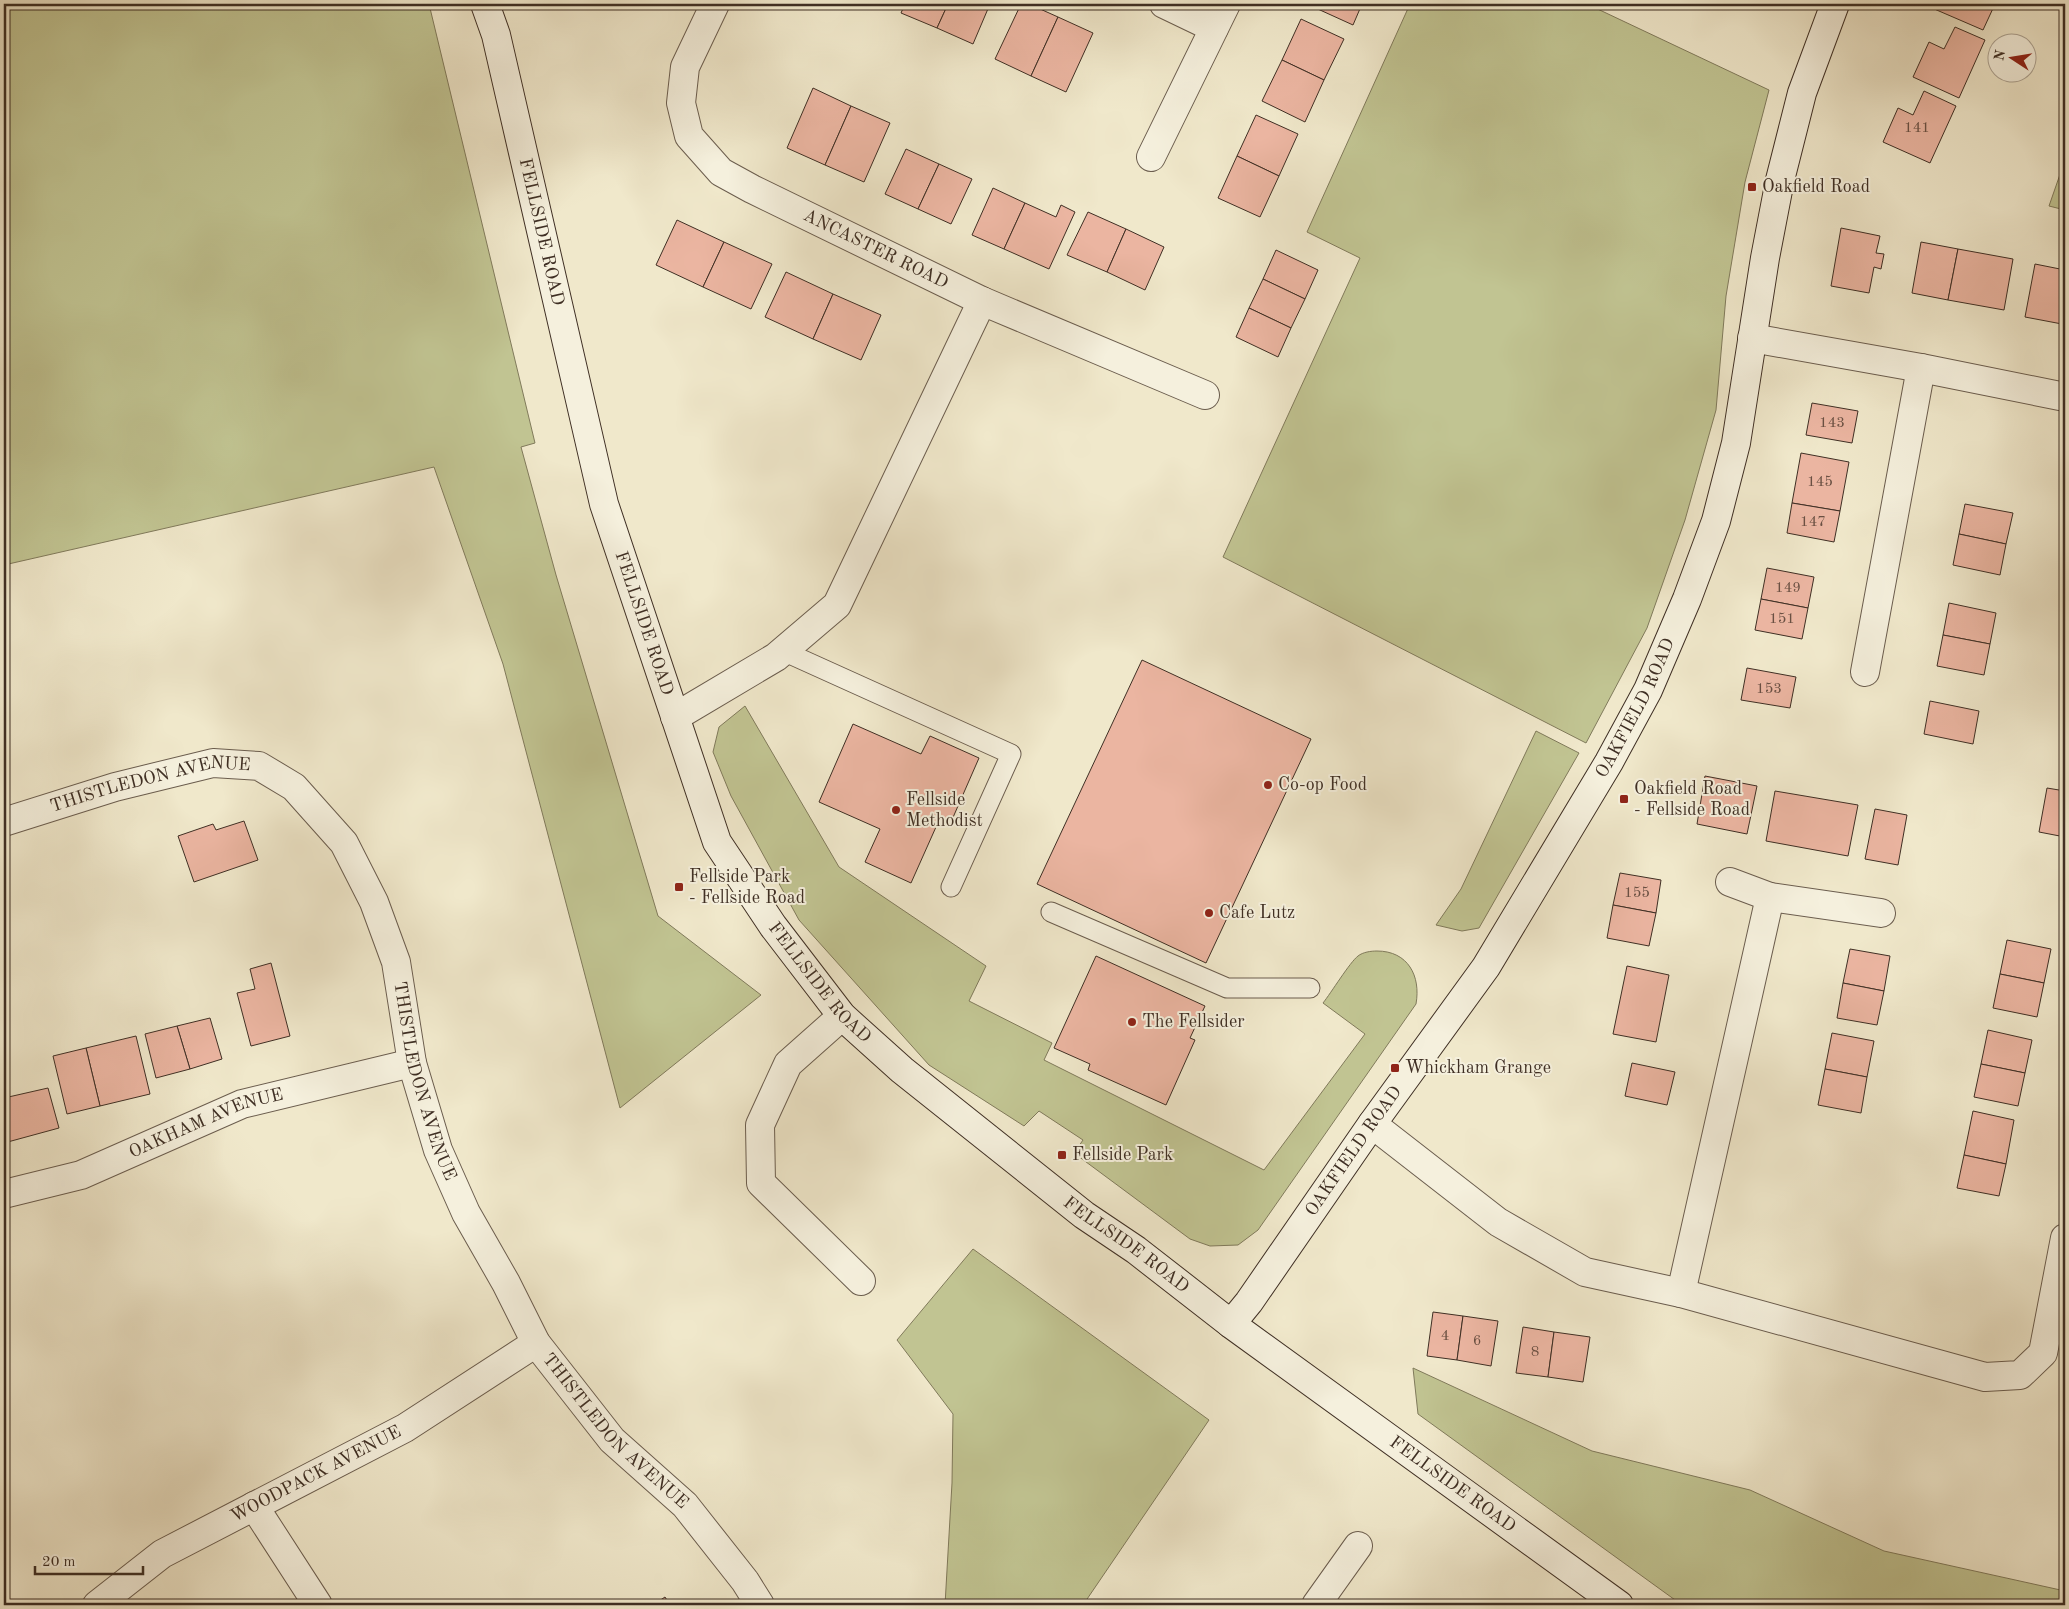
<svg xmlns="http://www.w3.org/2000/svg" width="2069" height="1609" font-family="'Old Standard TT',serif">
<rect width="100%" height="100%" fill="#f0e8cb"/>
<filter id="stains"><feTurbulence type="fractalNoise" baseFrequency=".004" numOctaves="4"/><feColorMatrix values="0 0 0 0 .2 0 0 0 0 .09 0 0 0 0 .02 0 0 0 .5 -.17"/></filter>
<radialGradient id="worn" r=".72"><stop offset=".6" stop-color="#630" stop-opacity="0"/><stop offset="1" stop-color="#630" stop-opacity=".3"/></radialGradient>
<g fill="#c1c492" stroke="#807a5b">
<polygon points="4,4 429,4 535,443 521,447 556,575 658,916 761,995 620,1108 503,664 434,467 4,565"/>
<polygon points="1410,4 1587,4 1769,90 1745,182 1726,296 1716,410 1685,520 1647,628 1586,743 1223,557 1360,258 1307,232"/>
<polygon points="2065,160 2065,210 2049,206"/>
<path d="M 745,706 L 839,867 L 986,966 L 969,1001 L 1052,1043 L 1044,1060 L 1264,1170 L 1365,1034 L 1323,1003 C 1331,993 1350,962 1358,956 C 1363,952 1371,951 1377,951 C 1408,951 1421,976 1416,1004 L 1258,1230 L 1238,1245 L 1210,1246 L 1190,1239 L 1074,1153 L 1083,1140 L 1039,1111 L 1024,1126 L 929,1065 L 799,920 L 731,796 L 713,752 L 719,727 Z"/>
<polygon points="1536,731 1579,753 1479,928 1462,931 1436,925 1461,889"/>
<polygon points="973,1249 1209,1420 1083,1605 945,1605 952,1483 953,1414 897,1340"/>
<polygon points="1413,1368 1592,1451 1750,1490 1884,1551 2065,1591 2065,1605 1682,1605 1418,1414"/>
</g>
<g fill="#ebb5a1" stroke="#3f2f24">
<polygon points="905,4 948,4 937,28 901,13"/>
<polygon points="948,4 990,4 973,44 937,28"/>
<polygon points="1021,4 1029,4 1058,17 1031,76 995,59"/>
<polygon points="1310,4 1362,4 1353,25 1309,5"/>
<polygon points="1934,4 1995,4 1983,30 1932,8"/>
<polygon points="1058,17 1093,33 1066,92 1031,76"/>
<polygon points="1301,19 1344,39 1324,80 1282,60"/>
<polygon points="1955,27 1985,40 1959,98 1913,77 1929,42 1944,49"/>
<polygon points="1282,60 1324,80 1305,122 1262,101"/>
<polygon points="813,88 851,106 825,165 787,148"/>
<polygon points="1924,91 1956,106 1930,163 1883,142 1898,108 1913,115"/>
<polygon points="851,106 890,123 864,182 825,165"/>
<polygon points="1256,115 1298,134 1279,176 1237,156"/>
<polygon points="906,149 939,164 918,209 885,194"/>
<polygon points="1237,156 1279,176 1260,217 1218,198"/>
<polygon points="939,164 972,179 951,224 918,209"/>
<polygon points="993,188 1025,203 1004,249 972,235"/>
<polygon points="1025,203 1056,217 1061,205 1075,212 1049,269 1004,249"/>
<polygon points="1088,212 1126,229 1107,272 1067,255"/>
<polygon points="677,220 724,242 703,287 656,265"/>
<polygon points="1841,228 1880,236 1876,253 1884,254 1881,269 1874,267 1869,293 1831,286"/>
<polygon points="1126,229 1164,247 1145,290 1107,272"/>
<polygon points="724,242 772,264 751,309 703,287"/>
<polygon points="1921,242 1958,249 1948,300 1912,293"/>
<polygon points="1958,249 2013,259 2004,310 1948,300"/>
<polygon points="1276,250 1318,270 1305,299 1263,279"/>
<polygon points="2035,264 2065,270 2065,309 2062,324 2025,317"/>
<polygon points="786,272 833,294 813,339 765,317"/>
<polygon points="1263,279 1305,299 1291,328 1249,308"/>
<polygon points="833,294 881,315 861,360 813,339"/>
<polygon points="1249,308 1291,328 1278,357 1236,337"/>
<polygon points="1812,403 1858,411 1852,443 1806,435"/>
<polygon points="1801,453 1849,462 1840,511 1792,503"/>
<polygon points="1792,503 1840,511 1834,542 1787,533"/>
<polygon points="1965,504 2013,513 2006,544 1959,534"/>
<polygon points="1959,534 2006,544 2000,575 1953,565"/>
<polygon points="1767,568 1814,577 1808,608 1761,599"/>
<polygon points="1761,599 1808,608 1802,639 1755,630"/>
<polygon points="1949,603 1996,613 1990,644 1943,635"/>
<polygon points="1943,635 1990,644 1984,675 1937,666"/>
<polygon points="1142,660 1311,739 1206,963 1037,884"/>
<polygon points="1747,668 1796,677 1790,708 1741,700"/>
<polygon points="1930,701 1979,711 1973,744 1924,734"/>
<polygon points="853,724 921,754 930,736 979,758 951,822 940,818 911,883 865,862 880,829 819,802"/>
<polygon points="1705,776 1757,786 1747,834 1697,824"/>
<polygon points="2047,788 2065,791 2065,837 2039,832"/>
<polygon points="1775,791 1858,805 1848,856 1766,841"/>
<polygon points="1875,809 1907,815 1898,865 1865,859"/>
<polygon points="244,821 258,860 194,882 178,836 213,824 216,830"/>
<polygon points="1620,873 1661,880 1656,913 1613,905"/>
<polygon points="1613,905 1656,913 1649,946 1607,938"/>
<polygon points="2007,940 2051,949 2044,983 2000,974"/>
<polygon points="1850,949 1890,956 1884,991 1843,983"/>
<polygon points="1096,956 1205,1006 1190,1038 1195,1040 1166,1105 1088,1070 1090,1064 1054,1048"/>
<polygon points="271,963 290,1036 251,1046 237,993 255,989 250,969"/>
<polygon points="1627,966 1669,975 1656,1042 1613,1034"/>
<polygon points="2000,974 2044,983 2037,1017 1993,1008"/>
<polygon points="1843,983 1884,991 1877,1025 1837,1018"/>
<polygon points="210,1018 222,1059 190,1069 177,1026"/>
<polygon points="177,1026 190,1069 156,1078 145,1034"/>
<polygon points="1988,1030 2032,1040 2025,1073 1981,1064"/>
<polygon points="1832,1033 1874,1041 1867,1077 1825,1069"/>
<polygon points="136,1036 150,1094 100,1106 86,1048"/>
<polygon points="86,1048 100,1106 67,1114 53,1056"/>
<polygon points="1632,1063 1675,1072 1667,1105 1625,1096"/>
<polygon points="1981,1064 2025,1073 2018,1106 1974,1097"/>
<polygon points="1825,1069 1867,1077 1861,1113 1818,1105"/>
<polygon points="48,1088 59,1128 4,1143 4,1098"/>
<polygon points="1973,1111 2014,1120 2006,1164 1964,1155"/>
<polygon points="1964,1155 2006,1164 1999,1196 1957,1188"/>
<polygon points="1433,1312 1463,1316 1457,1360 1427,1356"/>
<polygon points="1463,1316 1498,1321 1491,1366 1457,1360"/>
<polygon points="1523,1327 1554,1332 1548,1377 1516,1373"/>
<polygon points="1554,1332 1590,1337 1583,1382 1548,1377"/>
<polygon points="665,1597 670,1605 653,1605"/>
</g>
<g fill="none" stroke-linecap="round" stroke-linejoin="round">
<defs>
<g id="lane">
<polyline points="783,651 1011,754 951,887"/>
<polyline points="1051,912 1227,988 1310,988"/>
</g>
<g id="street">
<path id="s1" d="M 715,4 L 685,67 L 681,103 L 689,136 L 721,172 L 752,189 L 982,301 L 1205,395"/>
<polyline points="1164,4 1214,28"/>
<polyline points="1151,157 1226,4"/>
<polyline points="1752,338 1921,368 2065,397"/>
<polyline points="1865,672 1921,368"/>
<polyline points="675,717 776,657 837,605 982,301"/>
<path id="s2" d="M 4,822 L 115,787 L 213,763 L 259,766 L 294,787 L 344,843 L 374,902 L 396,962 L 412,1063 L 438,1150 L 466,1213 L 506,1283 L 536,1343 L 612,1440 L 685,1505 L 745,1581 L 760,1605"/>
<polyline points="1730,882 1770,897 1881,913"/>
<polyline points="842,1016 788,1064 760,1125 761,1183 861,1281"/>
<polyline points="1372,1124 1498,1222 1585,1272 1681,1293 1985,1377 2020,1375 2043,1353 2065,1238"/>
<path id="s3" d="M 4,1194 L 81,1175 L 242,1104 L 412,1063"/>
<polyline points="1681,1293 1770,897"/>
<polyline points="254,1506 318,1605"/>
<path id="s4" d="M 97,1605 L 162,1554 L 405,1428 L 536,1343"/>
<polyline points="1316,1605 1358,1546"/>
</g>
<g id="secondary">
<path id="s5" d="M 485,4 L 496,35 L 604,504 L 717,842 L 773,926 L 842,1016 L 902,1070 L 1084,1215 L 1136,1250 L 1231,1324 L 1619,1605"/>
<path id="s6" d="M 1231,1324 L 1249,1302 L 1372,1124 L 1486,967 L 1609,762 L 1648,690 L 1687,599 L 1716,521 L 1736,443 L 1765,258 L 1780,180 L 1802,93 L 1835,4"/>
</g>
</defs>
<use href="#lane" stroke="#6b5d4e" stroke-width="21"/>
<use href="#street" stroke="#6b5d4e" stroke-width="30"/>
<use href="#secondary" stroke="#3f2f24" stroke-width="30"/>
<use href="#lane" stroke="#f5f0dd" stroke-width="19"/>
<use href="#street" stroke="#f5f0dd" stroke-width="28"/>
<use href="#secondary" stroke="#f5f0dd" stroke-width="28"/>
</g>
<g fill="#8f2418" stroke="#f5f0dd" stroke-width="2">
<rect x="1747" y="182" width="10" height="10" rx="2.5"/>
<circle cx="1268" cy="785" r="5"/>
<rect x="1619" y="794" width="10" height="10" rx="2.5"/>
<circle cx="896" cy="810" r="5"/>
<rect x="674" y="882" width="10" height="10" rx="2.5"/>
<circle cx="1209" cy="913" r="5"/>
<circle cx="1132" cy="1022" r="5"/>
<rect x="1390" y="1063" width="10" height="10" rx="2.5"/>
<rect x="1057" y="1150" width="10" height="10" rx="2.5"/>
</g>
<g text-anchor="middle" dominant-baseline="central" stroke-width="4" stroke-linejoin="round" paint-order="stroke">
<g font-size="15" fill="#6a5043">
<text x="1917" y="128">141</text>
<text x="1832" y="423">143</text>
<text x="1820" y="482">145</text>
<text x="1813" y="522">147</text>
<text x="1788" y="588">149</text>
<text x="1782" y="619">151</text>
<text x="1769" y="689">153</text>
<text x="1637" y="893">155</text>
<text x="1445" y="1336">4</text>
<text x="1477" y="1341">6</text>
<text x="1535" y="1352">8</text>
</g>
<g font-size="18" fill="#3f2f24" stroke="#f5f0dd" text-anchor="start">
<text x="1762" y="187">Oakfield Road</text>
<text x="1278" y="785">Co-op Food</text>
<text x="1634" y="789">Oakfield Road<tspan x="1634" dy="21">- Fellside Road</tspan></text>
<text x="906" y="800">Fellside<tspan x="906" dy="21">Methodist</tspan></text>
<text x="689" y="877">Fellside Park<tspan x="689" dy="21">- Fellside Road</tspan></text>
<text x="1219" y="913">Cafe Lutz</text>
<text x="1142" y="1022">The Fellsider</text>
<text x="1405" y="1068">Whickham Grange</text>
<text x="1072" y="1155">Fellside Park</text>
</g>
<g font-size="18" fill="#3f2f24" stroke="#f5f0dd">
<text stroke="none"><textPath href="#s5" startOffset="235">FELLSIDE ROAD</textPath></text>
<text stroke="none"><textPath href="#s1" startOffset="361">ANCASTER ROAD</textPath></text>
<text stroke="none"><textPath href="#s5" startOffset="640">FELLSIDE ROAD</textPath></text>
<text stroke="none"><textPath href="#s6" startOffset="738">OAKFIELD ROAD</textPath></text>
<text stroke="none"><textPath href="#s2" startOffset="152">THISTLEDON AVENUE</textPath></text>
<text stroke="none"><textPath href="#s5" startOffset="1045">FELLSIDE ROAD</textPath></text>
<text stroke="none"><textPath href="#s2" startOffset="632">THISTLEDON AVENUE</textPath></text>
<text stroke="none"><textPath href="#s3" startOffset="215">OAKHAM AVENUE</textPath></text>
<text stroke="none"><textPath href="#s6" startOffset="212">OAKFIELD ROAD</textPath></text>
<text stroke="none"><textPath href="#s5" startOffset="1450">FELLSIDE ROAD</textPath></text>
<text stroke="none"><textPath href="#s2" startOffset="1038">THISTLEDON AVENUE</textPath></text>
<text stroke="none"><textPath href="#s4" startOffset="256">WOODPACK AVENUE</textPath></text>
<text stroke="none"><textPath href="#s5" startOffset="1855">FELLSIDE ROAD</textPath></text>
</g>
</g>
<rect width="2069" height="1609" fill="none" stroke="#f0e8cb" stroke-width="20"/>
<rect x="5" y="5" width="2059" height="1599" fill="none" stroke="#3f2f24" stroke-width="2.5"/>
<rect x="10" y="10" width="2049" height="1589" fill="none" stroke="#3f2f24"/>
<g transform="translate(2012 58) rotate(282)"><circle r="24" fill="#f5f0dd" stroke="#aca393"/>
<path d="M0-4L9 19L0 12L-9 19Z" fill="#8f2418"/>
<text y="-8" font-size="14" font-weight="bold" text-anchor="middle" fill="#3f2f24">N</text>
</g>
<path d="M35 1566v8h108v-8" fill="none" stroke="#3f2f24" stroke-width="2.5"/>
<text x="42" y="1566" font-size="15" fill="#3f2f24" stroke="#f5f0dd" stroke-width="4" paint-order="stroke">20 m</text>
<rect width="100%" height="100%" filter="url(#stains)"/>
<rect width="100%" height="100%" fill="url(#worn)"/>
</svg>
